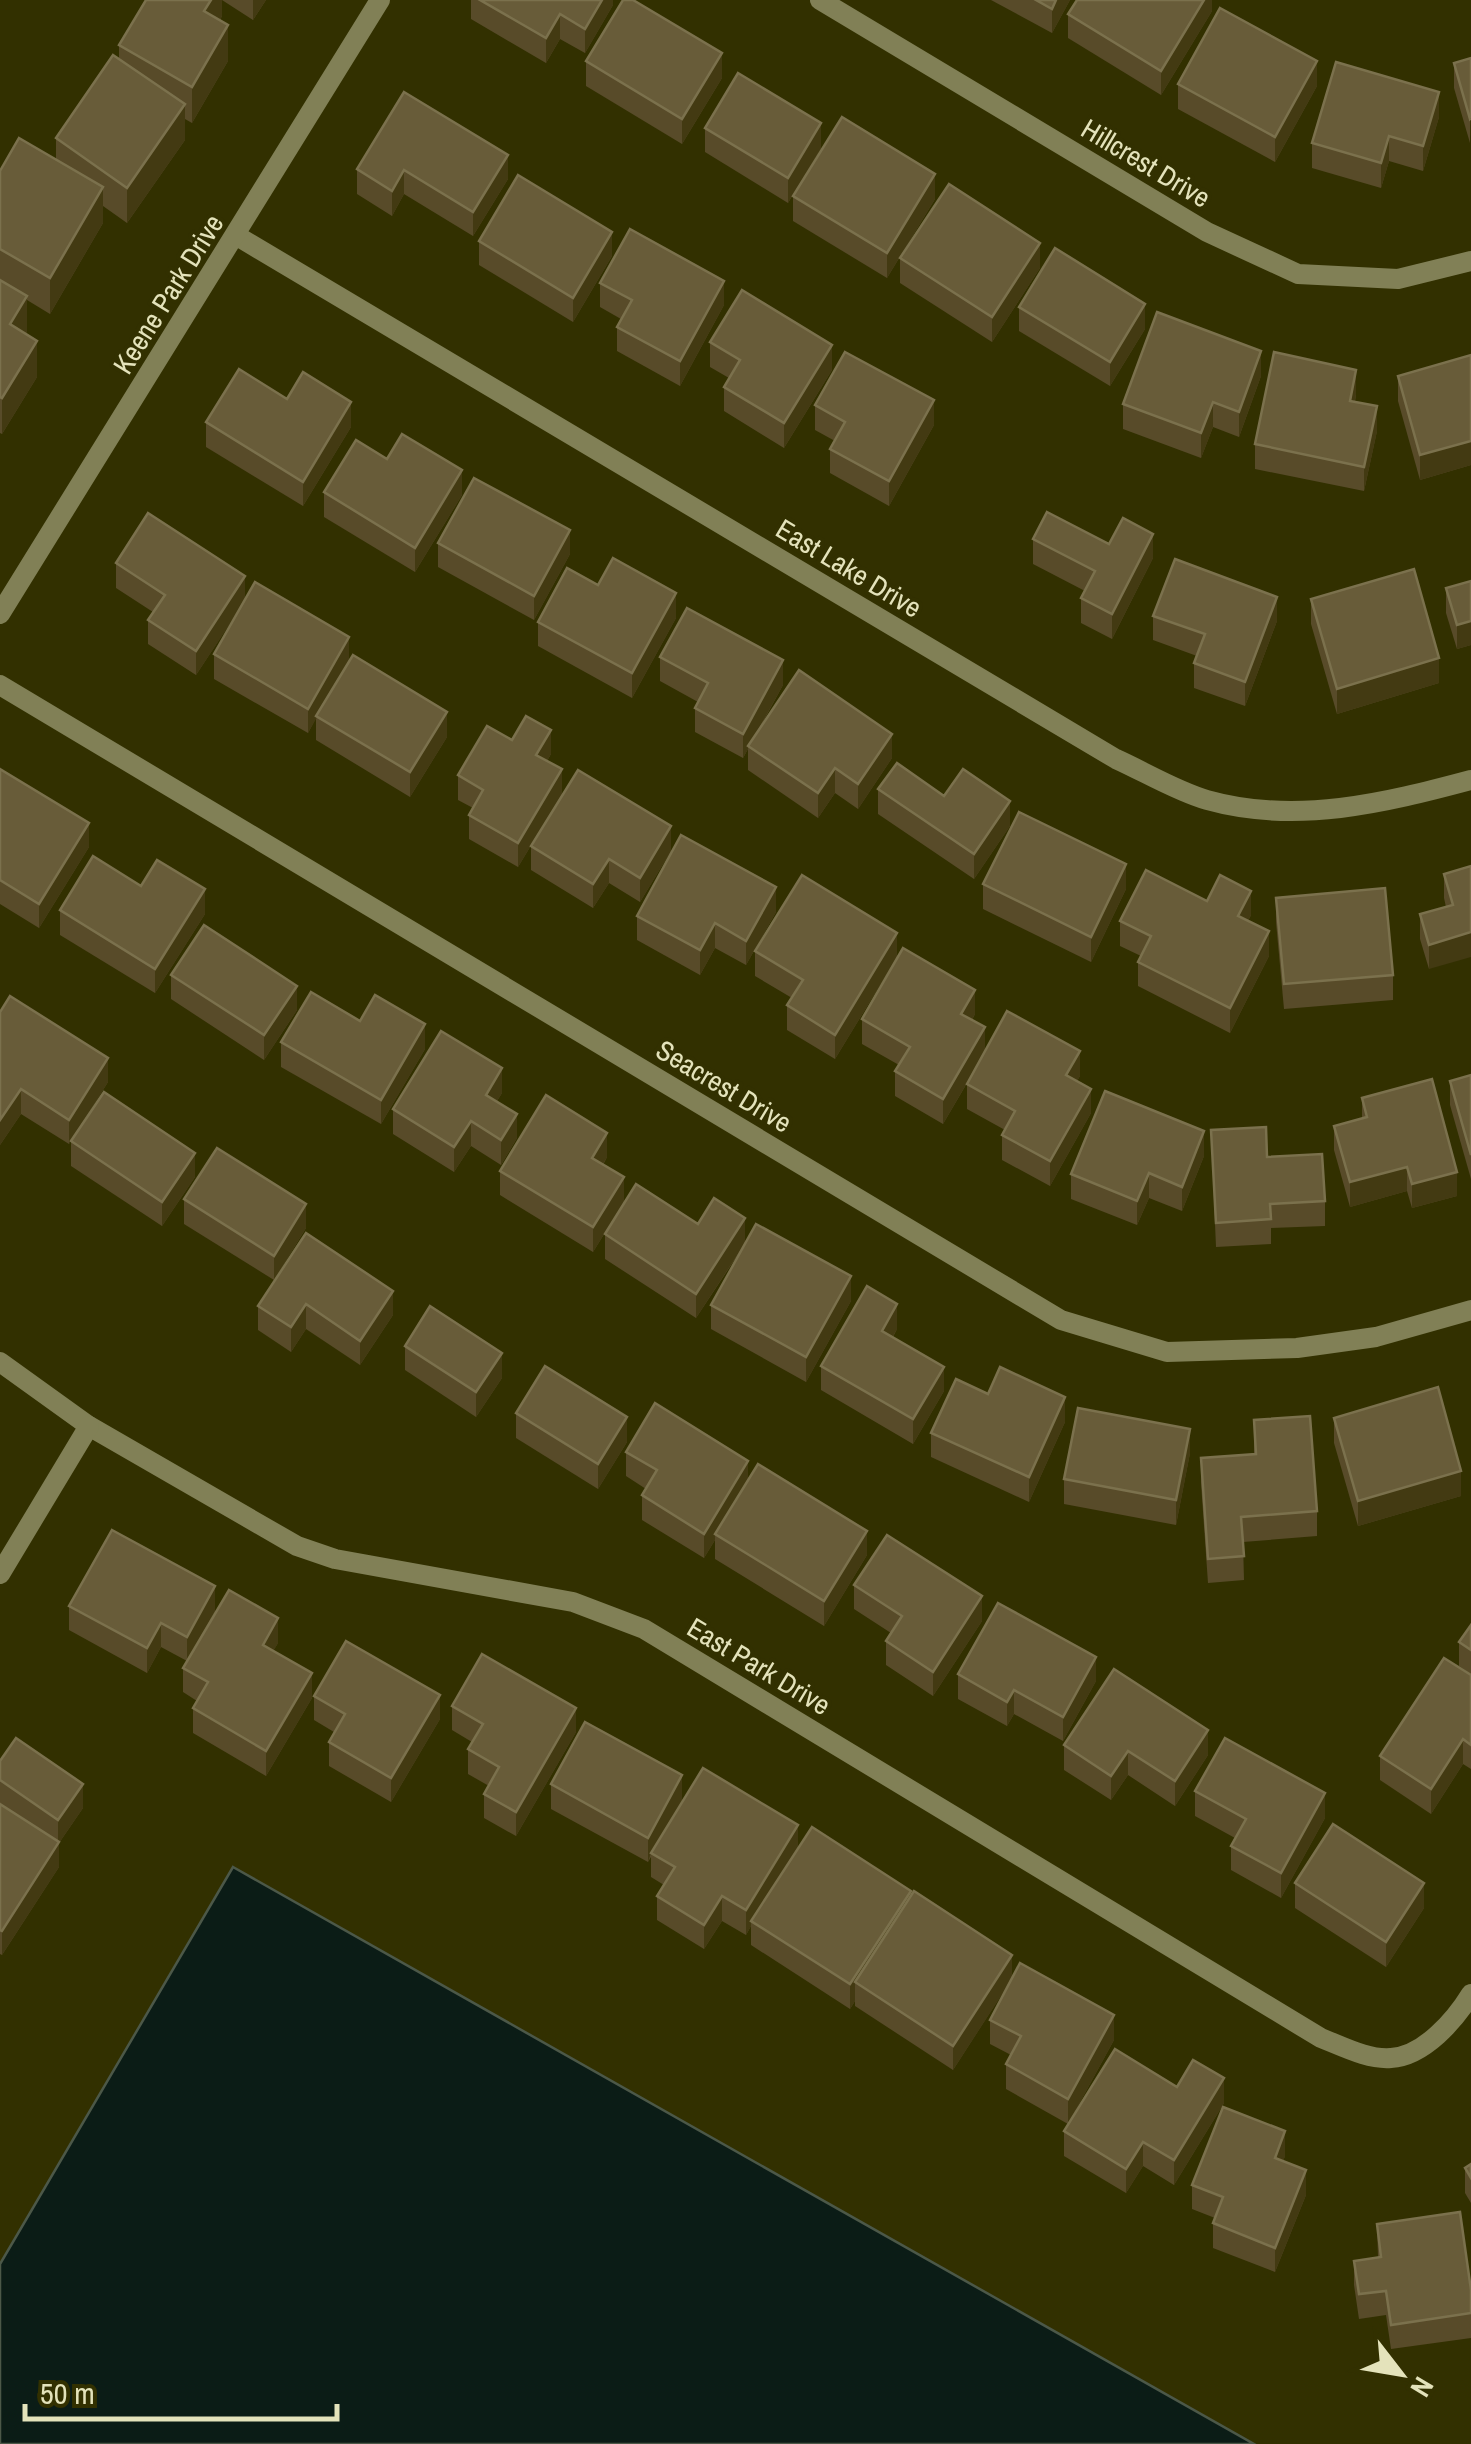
<svg xmlns="http://www.w3.org/2000/svg" width="1471" height="2444" font-family="'Archivo Narrow',sans-serif">
<rect width="100%" height="100%" fill="#323000"/>
<polygon fill="#0b1c16" stroke="#4c5848" stroke-width="2.5" points="233,1867 1254,2444 0,2444 0,2264"/>
<g fill="none" stroke-linecap="round" stroke-linejoin="round">
<g stroke="#818056" stroke-width="20">
<polyline points="820,0 1207,232 1298,274 1398,279 1471,261"/>
<path d="M 237,236 L 1116,759 C 1145,772 1176,791 1207,800 C 1296,825 1385,803 1471,780"/>
<polyline points="0,614 380,0"/>
<polyline points="0,685 1061,1320 1167,1352 1297,1348 1376,1337 1471,1310"/>
<path d="M 0,1362 L 89,1426 L 297,1546 L 335,1559 L 573,1602 L 644,1629 L 1321,2038 C 1342,2046 1368,2060 1391,2058 C 1424,2056 1455,2020 1471,1994"/>
<polyline points="0,1574 89,1426"/>
</g>
</g>
<g fill="#584b29">
<polygon points="146,0 266,0 253,20 222,0 222,16 220,20 228,61 192,123 185,119 185,140 127,223 103,206 103,223 50,314 27,300 27,332 25,334 37,377 2,434 0,433 0,171 56,160 56,138 119,59 119,45"/>
<polygon points="471,0 613,0 613,5 585,53 560,39 546,63 471,19"/>
<polygon points="991,0 1070,0 1052,33"/>
<polygon points="1212,0 1212,11 1161,95 1068,38 1068,14"/>
<polygon points="1471,58 1470,143 1454,88 1454,63"/>
<polygon points="586,61 722,78 682,144 586,86"/>
<polygon points="1178,84 1317,86 1275,162 1178,109"/>
<polygon points="404,92 508,179 473,236 404,194 392,216 357,194 357,169"/>
<polygon points="1439,117 1423,171 1389,161 1381,188 1312,168 1312,143"/>
<polygon points="705,128 821,148 788,203 705,152"/>
<polygon points="793,196 935,199 887,278 793,221"/>
<polygon points="479,241 612,256 573,322 479,265"/>
<polygon points="900,258 1040,268 992,342 900,283"/>
<polygon points="600,283 724,305 680,386 617,351 617,327 621,319 600,307"/>
<polygon points="1019,307 1145,329 1110,386 1019,331"/>
<polygon points="710,342 832,370 784,448 724,411 724,387 729,378 710,367"/>
<polygon points="1471,355 1471,465 1420,480 1398,401 1398,376"/>
<polygon points="1261,376 1239,437 1213,427 1201,458 1123,429 1123,404"/>
<polygon points="1356,394 1355,402 1377,431 1364,491 1255,469 1255,444"/>
<polygon points="287,399 351,427 303,506 206,447 206,422"/>
<polygon points="815,405 934,425 889,506 830,473 830,449 835,441 815,430"/>
<polygon points="387,459 462,495 415,572 324,517 324,492"/>
<polygon points="1033,539 1109,544 1153,558 1112,639 1081,623 1081,598 1085,591 1033,564"/>
<polygon points="438,543 570,554 534,620 438,567"/>
<polygon points="116,563 245,600 349,661 447,737 410,797 316,740 316,718 308,733 214,679 214,654 240,608 196,675 148,644 148,620 153,612 116,588"/>
<polygon points="1471,581 1471,645 1457,649 1446,613 1446,588"/>
<polygon points="598,585 676,618 632,698 538,646 538,622"/>
<polygon points="1311,599 1439,683 1337,714 1311,624"/>
<polygon points="1153,616 1277,621 1245,706 1194,688 1194,663 1197,656 1153,640"/>
<polygon points="660,657 783,685 758,731 892,758 858,809 835,793 818,818 748,770 748,749 743,758 695,732 695,708 698,702 660,681"/>
<polygon points="512,740 551,754 547,761 562,794 518,867 469,839 469,815 473,808 458,800 458,775"/>
<polygon points="0,769 89,847 39,928 0,904"/>
<polygon points="878,789 944,796 1010,826 974,879 878,814"/>
<polygon points="531,846 671,851 640,902 609,883 593,908 531,870"/>
<polygon points="1471,866 1429,969 1420,939 1420,914 1446,907 1444,898 1444,874"/>
<polygon points="983,884 1126,889 1091,962 983,909"/>
<polygon points="141,886 205,914 155,993 60,935 60,910"/>
<polygon points="1276,898 1393,975 1393,1000 1284,1009 1276,922"/>
<polygon points="1207,901 1251,915 1248,921 1269,956 1230,1033 1138,986 1138,962 1141,956 1120,946 1120,921"/>
<polygon points="776,912 746,965 715,948 700,975 637,940 637,916"/>
<polygon points="755,951 897,957 835,1059 787,1030 787,1005 792,998 755,976"/>
<polygon points="171,975 297,1010 264,1060 171,999"/>
<polygon points="0,1012 108,1082 69,1144 21,1114 0,1145"/>
<polygon points="975,1014 972,1020 985,1051 1080,1076 1077,1081 1091,1113 1050,1186 1002,1160 1002,1135 1005,1130 967,1109 967,1084 980,1061 943,1124 895,1096 895,1071 899,1065 862,1044 862,1019"/>
<polygon points="360,1021 425,1049 381,1124 281,1067 281,1042"/>
<polygon points="1471,1075 1471,1179 1450,1105 1450,1081"/>
<polygon points="502,1093 497,1101 517,1138 501,1165 471,1146 454,1172 393,1134 393,1109"/>
<polygon points="1362,1098 1457,1196 1412,1208 1407,1191 1350,1207 1334,1150 1334,1126 1362,1118"/>
<polygon points="1211,1130 1267,1157 1325,1201 1325,1226 1271,1228 1271,1244 1216,1247"/>
<polygon points="71,1141 195,1177 162,1226 71,1166"/>
<polygon points="1204,1156 1182,1211 1149,1198 1137,1225 1071,1199 1071,1174"/>
<polygon points="607,1157 603,1165 624,1202 593,1252 500,1195 500,1171"/>
<polygon points="184,1199 306,1228 274,1280 184,1224"/>
<polygon points="698,1224 745,1243 851,1301 806,1382 711,1329 711,1305 745,1244 696,1318 605,1259 605,1234"/>
<polygon points="306,1233 393,1315 360,1365 306,1329 291,1352 258,1330 258,1306"/>
<polygon points="897,1329 893,1337 944,1391 913,1444 821,1390 821,1366"/>
<polygon points="405,1346 502,1378 476,1417 405,1370"/>
<polygon points="988,1394 1065,1422 1029,1502 931,1457 931,1433"/>
<polygon points="516,1413 627,1442 598,1489 516,1438"/>
<polygon points="1334,1418 1461,1496 1358,1526 1334,1443"/>
<polygon points="1254,1420 1317,1511 1317,1536 1243,1542 1244,1580 1208,1583 1201,1483 1201,1458 1254,1454"/>
<polygon points="626,1452 748,1481 867,1555 824,1626 715,1559 715,1540 704,1558 642,1520 642,1495 646,1489 626,1476"/>
<polygon points="1190,1453 1176,1525 1064,1504 1064,1479"/>
<polygon points="854,1585 982,1621 933,1696 886,1665 886,1641 891,1633 854,1609"/>
<polygon points="69,1606 215,1611 187,1661 161,1647 147,1673 69,1630"/>
<polygon points="1471,1625 1471,1674 1459,1666 1459,1642"/>
<polygon points="278,1643 273,1651 312,1698 266,1776 193,1733 193,1708 197,1701 183,1692 183,1668"/>
<polygon points="958,1674 1096,1681 1063,1741 1014,1714 1007,1726 958,1699"/>
<polygon points="1471,1675 1471,1769 1463,1764 1431,1814 1380,1780 1380,1756"/>
<polygon points="314,1696 440,1719 391,1802 329,1766 329,1742 334,1732 314,1720"/>
<polygon points="452,1706 576,1732 516,1836 484,1818 484,1794 489,1786 468,1774 468,1749 472,1742 452,1730"/>
<polygon points="1064,1745 1208,1755 1175,1806 1128,1775 1111,1800 1064,1770"/>
<polygon points="0,1761 83,1808 59,1843 59,1867 2,1955 0,1954"/>
<polygon points="551,1784 682,1800 672,1818 798,1849 911,1895 1012,1979 1114,2040 1068,2124 1006,2089 1006,2064 1011,2055 990,2044 990,2020 1011,1980 953,2070 855,2006 855,2001 850,2009 751,1945 751,1926 746,1935 722,1921 704,1949 657,1920 657,1896 664,1885 651,1877 651,1857 648,1862 551,1809"/>
<polygon points="1195,1791 1325,1818 1281,1898 1231,1870 1231,1846 1235,1838 1195,1816"/>
<polygon points="1295,1883 1424,1908 1386,1967 1295,1908"/>
<polygon points="1177,2087 1224,2103 1174,2185 1143,2166 1126,2193 1064,2156 1064,2131"/>
<polygon points="1285,2156 1283,2161 1306,2195 1275,2272 1213,2248 1213,2223 1215,2218 1192,2209 1192,2185"/>
<polygon points="1471,2164 1471,2203 1465,2193 1465,2168"/>
<polygon points="1377,2224 1471,2290 1471,2338 1391,2349 1386,2315 1359,2319 1354,2285 1354,2261 1378,2257"/>
</g>
<g fill="#433a12">
<polygon points="211,0 222,0 222,16 204,47 204,11"/>
<polygon points="253,0 266,0 253,20"/>
<polygon points="602,0 613,0 613,5 585,53 585,29"/>
<polygon points="1056,0 1070,0 1052,33 1052,9"/>
<polygon points="1204,0 1212,0 1212,11 1161,95 1161,71"/>
<polygon points="560,14 560,39 546,63 546,38"/>
<polygon points="228,25 228,61 192,123 192,87"/>
<polygon points="722,53 722,78 682,144 682,119"/>
<polygon points="1317,61 1317,86 1275,162 1275,137"/>
<polygon points="1439,92 1439,117 1423,171 1423,146"/>
<polygon points="185,104 185,140 127,223 127,188"/>
<polygon points="821,123 821,148 788,203 788,178"/>
<polygon points="1389,136 1389,161 1381,188 1381,163"/>
<polygon points="508,155 508,179 473,236 473,212"/>
<polygon points="404,170 404,194 392,216 392,191"/>
<polygon points="935,174 935,199 887,278 887,253"/>
<polygon points="103,187 103,223 50,314 50,278"/>
<polygon points="612,232 612,256 573,322 573,298"/>
<polygon points="1040,243 1040,268 992,342 992,317"/>
<polygon points="724,281 724,305 680,386 680,361"/>
<polygon points="27,296 27,332 10,360 10,324"/>
<polygon points="1145,304 1145,329 1110,386 1110,362"/>
<polygon points="37,341 37,377 2,434 2,398"/>
<polygon points="832,345 832,370 784,448 784,423"/>
<polygon points="1261,351 1261,376 1239,437 1239,412"/>
<polygon points="1356,370 1356,394 1350,425 1350,401"/>
<polygon points="934,400 934,425 889,506 889,481"/>
<polygon points="351,402 351,427 303,506 303,482"/>
<polygon points="1213,402 1213,427 1201,458 1201,433"/>
<polygon points="1377,406 1377,431 1364,491 1364,467"/>
<polygon points="1471,441 1471,465 1420,480 1420,455"/>
<polygon points="462,470 462,495 415,572 415,548"/>
<polygon points="570,530 570,554 534,620 534,596"/>
<polygon points="1153,534 1153,558 1112,639 1112,614"/>
<polygon points="245,576 245,601 196,675 196,651"/>
<polygon points="676,593 676,618 632,698 632,673"/>
<polygon points="1277,597 1277,621 1245,706 1245,682"/>
<polygon points="1471,621 1471,645 1457,649 1457,625"/>
<polygon points="349,637 349,661 308,733 308,709"/>
<polygon points="1439,658 1439,683 1337,714 1337,689"/>
<polygon points="783,660 783,685 749,746 748,746 748,749 743,758 743,734"/>
<polygon points="447,712 447,737 410,797 410,772"/>
<polygon points="551,730 551,754 536,779 536,755"/>
<polygon points="892,734 892,758 858,809 858,784"/>
<polygon points="835,768 835,793 818,818 818,793"/>
<polygon points="562,769 562,794 518,867 518,843"/>
<polygon points="1010,801 1010,826 974,879 974,854"/>
<polygon points="89,823 89,847 39,928 39,904"/>
<polygon points="671,826 671,851 640,902 640,878"/>
<polygon points="609,859 609,883 593,908 593,884"/>
<polygon points="1126,864 1126,889 1091,962 1091,937"/>
<polygon points="776,887 776,912 746,965 746,941"/>
<polygon points="205,889 205,914 155,993 155,969"/>
<polygon points="1251,891 1251,915 1238,941 1238,916"/>
<polygon points="715,923 715,948 700,975 700,950"/>
<polygon points="1269,931 1269,956 1230,1033 1230,1008"/>
<polygon points="1471,932 1471,957 1429,969 1429,945"/>
<polygon points="897,933 897,957 835,1059 835,1035"/>
<polygon points="297,986 297,1010 264,1060 264,1035"/>
<polygon points="975,990 975,1014 961,1038 961,1014"/>
<polygon points="425,1024 425,1049 381,1124 381,1100"/>
<polygon points="985,1027 985,1052 943,1124 943,1099"/>
<polygon points="1080,1051 1080,1076 1066,1100 1066,1075"/>
<polygon points="108,1058 108,1082 69,1144 69,1120"/>
<polygon points="502,1068 502,1093 486,1119 486,1095"/>
<polygon points="21,1089 21,1114 0,1145 0,1121"/>
<polygon points="1091,1089 1091,1113 1050,1186 1050,1161"/>
<polygon points="517,1114 517,1138 501,1165 501,1140"/>
<polygon points="471,1121 471,1146 454,1172 454,1147"/>
<polygon points="1204,1131 1204,1156 1182,1211 1182,1187"/>
<polygon points="607,1133 607,1157 592,1183 592,1158"/>
<polygon points="195,1153 195,1177 162,1226 162,1202"/>
<polygon points="1407,1167 1407,1191 1350,1207 1350,1182"/>
<polygon points="1457,1172 1457,1196 1412,1208 1412,1184"/>
<polygon points="1149,1173 1149,1198 1137,1225 1137,1201"/>
<polygon points="624,1177 624,1202 593,1252 593,1227"/>
<polygon points="306,1204 306,1228 274,1280 274,1256"/>
<polygon points="745,1218 745,1243 696,1318 696,1294"/>
<polygon points="851,1276 851,1301 806,1382 806,1357"/>
<polygon points="393,1291 393,1315 360,1365 360,1341"/>
<polygon points="306,1304 306,1329 291,1352 291,1327"/>
<polygon points="897,1304 897,1329 882,1355 882,1331"/>
<polygon points="502,1353 502,1378 476,1417 476,1392"/>
<polygon points="944,1367 944,1391 913,1444 913,1419"/>
<polygon points="1065,1397 1065,1422 1029,1502 1029,1477"/>
<polygon points="627,1417 627,1442 598,1489 598,1464"/>
<polygon points="1190,1429 1190,1453 1176,1525 1176,1500"/>
<polygon points="748,1461 748,1485 715,1534 715,1540 704,1558 704,1534"/>
<polygon points="1461,1471 1461,1496 1358,1526 1358,1501"/>
<polygon points="867,1531 867,1555 824,1626 824,1601"/>
<polygon points="215,1586 215,1611 187,1661 187,1637"/>
<polygon points="982,1596 982,1621 933,1696 933,1672"/>
<polygon points="278,1618 278,1643 263,1669 263,1645"/>
<polygon points="161,1623 161,1647 147,1673 147,1648"/>
<polygon points="1096,1657 1096,1681 1063,1741 1063,1717"/>
<polygon points="312,1673 312,1698 266,1776 266,1751"/>
<polygon points="1014,1690 1014,1714 1007,1726 1007,1702"/>
<polygon points="440,1695 440,1719 391,1802 391,1778"/>
<polygon points="576,1708 576,1732 516,1836 516,1812"/>
<polygon points="1208,1730 1208,1755 1175,1806 1175,1781"/>
<polygon points="1463,1739 1463,1764 1431,1814 1431,1789"/>
<polygon points="1128,1751 1128,1775 1111,1800 1111,1776"/>
<polygon points="682,1775 682,1800 653,1854 651,1853 648,1862 648,1838"/>
<polygon points="83,1784 83,1808 59,1843 59,1867 2,1955 2,1931 58,1844 58,1820"/>
<polygon points="1325,1793 1325,1818 1281,1898 1281,1873"/>
<polygon points="798,1825 798,1850 751,1921 751,1926 746,1935 746,1910"/>
<polygon points="1424,1883 1424,1908 1386,1967 1386,1942"/>
<polygon points="911,1891 911,1915 855,1982 855,2001 850,2009 850,1984"/>
<polygon points="722,1896 722,1921 704,1949 704,1925"/>
<polygon points="1012,1955 1012,1979 953,2070 953,2046"/>
<polygon points="1114,2015 1114,2040 1068,2124 1068,2099"/>
<polygon points="1224,2078 1224,2103 1174,2185 1174,2160"/>
<polygon points="1285,2131 1285,2156 1275,2182 1275,2158"/>
<polygon points="1143,2142 1143,2166 1126,2193 1126,2169"/>
<polygon points="1306,2170 1306,2195 1275,2272 1275,2248"/>
</g>
<g fill="#685c39" stroke="#7b714d" stroke-width="2.5">
<polygon points="146,0 211,0 204,11 228,25 192,87 119,45"/>
<polygon points="480,0 602,0 585,29 560,14 546,38"/>
<polygon points="623,0 633,0 722,53 682,119 586,61"/>
<polygon points="1036,0 1056,0 1052,9"/>
<polygon points="1077,0 1204,0 1161,71 1068,14"/>
<polygon points="1220,8 1317,61 1275,137 1178,84"/>
<polygon points="113,55 185,104 127,188 56,138"/>
<polygon points="1471,58 1471,118 1470,119 1454,63"/>
<polygon points="1336,62 1439,92 1423,146 1389,136 1381,163 1312,143"/>
<polygon points="738,73 821,123 788,178 705,128"/>
<polygon points="404,92 508,155 473,212 404,170 392,191 357,169"/>
<polygon points="842,117 935,174 887,253 793,196"/>
<polygon points="19,138 103,187 50,278 0,249 0,171"/>
<polygon points="518,175 612,232 573,298 479,241"/>
<polygon points="949,184 1040,243 992,317 900,258"/>
<polygon points="630,229 724,281 680,361 617,327 632,300 600,283"/>
<polygon points="1055,248 1145,304 1110,362 1019,307"/>
<polygon points="0,280 27,296 10,324 37,341 2,398 0,397"/>
<polygon points="742,290 832,345 784,423 724,387 740,360 710,342"/>
<polygon points="1157,312 1261,351 1239,412 1213,402 1201,433 1123,404"/>
<polygon points="845,352 934,400 889,481 830,449 845,422 815,405"/>
<polygon points="1274,352 1356,370 1350,401 1377,406 1364,467 1255,444"/>
<polygon points="1471,355 1471,441 1420,455 1398,376"/>
<polygon points="239,369 287,399 303,372 351,402 303,482 206,422"/>
<polygon points="402,434 462,470 415,548 324,492 356,440 387,459"/>
<polygon points="474,478 570,530 534,596 438,543"/>
<polygon points="1047,512 1109,544 1123,518 1153,534 1112,614 1081,598 1095,571 1033,539"/>
<polygon points="148,513 245,576 196,651 148,620 165,595 116,563"/>
<polygon points="613,558 676,593 632,673 538,622 567,568 598,585"/>
<polygon points="1175,559 1277,597 1245,682 1194,663 1205,634 1153,616"/>
<polygon points="1414,569 1439,658 1337,689 1311,599"/>
<polygon points="1471,581 1471,621 1457,625 1446,588"/>
<polygon points="255,582 349,637 308,709 214,654"/>
<polygon points="687,608 783,660 743,734 695,708 708,683 660,657"/>
<polygon points="353,655 447,712 410,772 316,716"/>
<polygon points="799,670 892,734 858,784 835,768 818,793 748,746"/>
<polygon points="526,716 551,730 536,755 562,769 518,843 469,815 483,790 458,775 487,726 512,740"/>
<polygon points="897,763 944,796 963,769 1010,801 974,854 878,789"/>
<polygon points="0,769 89,823 39,904 0,880"/>
<polygon points="578,770 671,826 640,878 609,859 593,884 531,846"/>
<polygon points="1019,812 1126,864 1091,937 983,884"/>
<polygon points="681,835 776,887 746,941 715,923 700,950 637,916"/>
<polygon points="93,856 141,886 157,860 205,889 155,969 60,910"/>
<polygon points="1471,866 1471,932 1429,945 1420,914 1453,905 1444,874"/>
<polygon points="1146,870 1207,901 1220,875 1251,891 1238,916 1269,931 1230,1008 1138,962 1151,936 1120,921"/>
<polygon points="802,875 897,933 835,1035 787,1005 803,980 755,951"/>
<polygon points="1385,888 1393,975 1284,984 1276,898"/>
<polygon points="204,925 297,986 264,1035 171,975"/>
<polygon points="903,948 975,990 961,1014 985,1027 943,1099 895,1071 910,1047 862,1019"/>
<polygon points="311,992 360,1021 375,995 425,1024 381,1100 281,1042"/>
<polygon points="10,996 108,1058 69,1120 21,1089 0,1120 0,1012"/>
<polygon points="1007,1011 1080,1051 1066,1075 1091,1089 1050,1161 1002,1135 1015,1111 967,1084"/>
<polygon points="441,1031 502,1068 486,1095 517,1114 501,1140 471,1121 454,1147 393,1109"/>
<polygon points="1471,1075 1471,1155 1450,1081"/>
<polygon points="1432,1079 1457,1172 1412,1184 1407,1167 1350,1182 1334,1126 1367,1117 1362,1098"/>
<polygon points="1105,1091 1204,1131 1182,1187 1149,1173 1137,1201 1071,1174"/>
<polygon points="104,1092 195,1153 162,1202 71,1141"/>
<polygon points="546,1095 607,1133 592,1158 624,1177 593,1227 500,1171"/>
<polygon points="1266,1127 1267,1157 1322,1154 1325,1201 1270,1204 1271,1219 1216,1223 1211,1130"/>
<polygon points="217,1148 306,1204 274,1256 184,1199"/>
<polygon points="636,1184 698,1224 714,1198 745,1218 696,1294 605,1234"/>
<polygon points="756,1224 851,1276 806,1357 711,1305"/>
<polygon points="306,1233 393,1291 360,1341 306,1304 291,1327 258,1306"/>
<polygon points="867,1286 897,1304 882,1331 944,1367 913,1419 821,1366"/>
<polygon points="430,1306 502,1353 476,1392 405,1346"/>
<polygon points="545,1366 627,1417 598,1464 516,1413"/>
<polygon points="1000,1367 1065,1397 1029,1477 931,1433 956,1379 988,1394"/>
<polygon points="1438,1387 1461,1471 1358,1501 1334,1418"/>
<polygon points="655,1403 748,1461 704,1534 642,1495 657,1470 626,1452"/>
<polygon points="1078,1408 1190,1429 1176,1500 1064,1479"/>
<polygon points="1310,1416 1317,1511 1241,1517 1244,1556 1208,1559 1201,1458 1256,1454 1254,1420"/>
<polygon points="758,1464 867,1531 824,1601 715,1534"/>
<polygon points="112,1530 215,1586 187,1637 161,1623 147,1648 69,1606"/>
<polygon points="887,1535 982,1596 933,1672 886,1641 902,1616 854,1585"/>
<polygon points="229,1590 278,1618 263,1645 312,1673 266,1751 193,1708 208,1682 183,1668"/>
<polygon points="998,1603 1096,1657 1063,1717 1014,1690 1007,1702 958,1674"/>
<polygon points="1471,1625 1471,1650 1459,1642"/>
<polygon points="346,1641 440,1695 391,1778 329,1742 345,1714 314,1696"/>
<polygon points="482,1654 576,1708 516,1812 484,1794 499,1767 468,1749 483,1724 452,1706"/>
<polygon points="1444,1658 1471,1675 1471,1745 1463,1739 1431,1789 1380,1756"/>
<polygon points="1114,1669 1208,1730 1175,1781 1128,1751 1111,1776 1064,1745"/>
<polygon points="585,1722 682,1775 648,1838 551,1784"/>
<polygon points="16,1738 83,1784 58,1820 0,1780 0,1761"/>
<polygon points="1225,1738 1325,1793 1281,1873 1231,1846 1246,1819 1195,1791"/>
<polygon points="703,1768 798,1825 746,1910 722,1896 704,1925 657,1896 675,1867 651,1853"/>
<polygon points="0,1804 59,1842 2,1931 0,1930"/>
<polygon points="1333,1824 1424,1883 1386,1942 1295,1883"/>
<polygon points="812,1827 911,1891 850,1984 751,1921"/>
<polygon points="914,1891 1012,1955 953,2046 855,1982"/>
<polygon points="1020,1963 1114,2015 1068,2099 1006,2064 1021,2036 990,2020"/>
<polygon points="1115,2049 1177,2087 1193,2060 1224,2078 1174,2160 1143,2142 1126,2169 1064,2131"/>
<polygon points="1223,2107 1285,2131 1275,2158 1306,2170 1275,2248 1213,2223 1223,2197 1192,2185"/>
<polygon points="1471,2164 1471,2178 1465,2168"/>
<polygon points="1460,2212 1471,2290 1471,2313 1391,2325 1386,2291 1359,2294 1354,2261 1381,2257 1377,2224"/>
</g>
<g text-anchor="middle" dominant-baseline="central" stroke-width="8" stroke-linejoin="round" paint-order="stroke">
<g font-size="28" fill="#e4e3bb" stroke="#323000">
<text transform="translate(1146 163) rotate(31)">Hillcrest Drive</text>
<text transform="translate(168 294) rotate(-58)">Keene Park Drive</text>
<text transform="translate(849 568) rotate(31)">East Lake Drive</text>
<text transform="translate(724 1086) rotate(31)">Seacrest Drive</text>
<text transform="translate(759 1666) rotate(31)">East Park Drive</text>
</g>
</g>
<g transform="translate(1401 2374) rotate(121)" stroke="#323000" stroke-width="8" paint-order="stroke">
<path d="M0-8L18 38L0 25L-18 38Z" fill="#e4e3bb"/>
<text y="-15" font-size="28" font-weight="bold" text-anchor="middle" fill="#e4e3bb">N</text>
</g>
<path d="M25 2404v15h312v-15" fill="none" stroke="#e4e3bb" stroke-width="5"/>
<text x="40" y="2404" font-size="30" fill="#e4e3bb" stroke="#323000" stroke-width="8" paint-order="stroke">50 m</text>
</svg>
